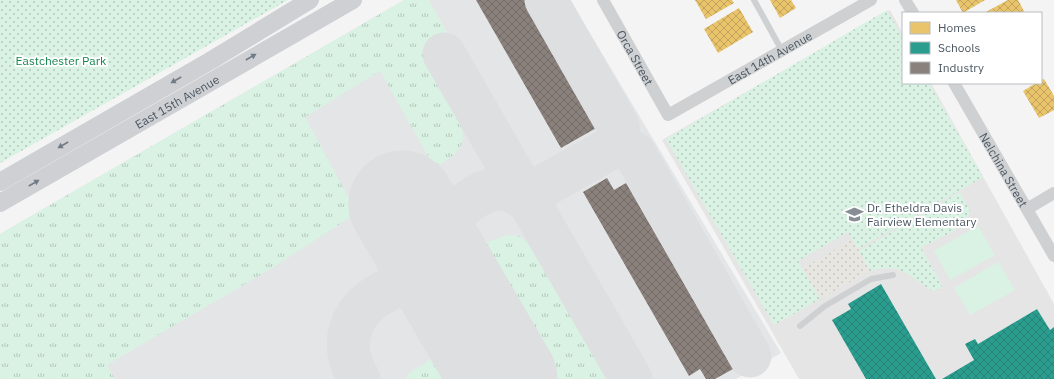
<svg xmlns="http://www.w3.org/2000/svg" width="1054" height="379" font-family="'IBM Plex Sans',sans-serif">
<defs>
<pattern id="grass-tufts" width="24" height="20" patternUnits="userSpaceOnUse"><rect width="24" height="20" fill="#d9f2e3"/><path d="M3 7l-1-3M5 7V3M7 7l1-3M15 17l-1-3M17 17v-4M19 17l1-3" fill="none" stroke="#b2c7bb"/></pattern>
<pattern id="sand-dots" width="8" height="8" patternUnits="userSpaceOnUse"><rect width="8" height="8" fill="#e7e6e1"/><path d="M2 2h.1M6 6h.1" fill="none" stroke="#c8c7c4" stroke-width="1.8" stroke-linecap="round"/></pattern>
<pattern id="park-dots" width="8" height="8" patternUnits="userSpaceOnUse"><rect width="8" height="8" fill="#d9f2e3"/><path d="M2 2h.1M6 6h.1" fill="none" stroke="#b2c7bb" stroke-width="1.8" stroke-linecap="round"/></pattern>
<pattern id="homes-cross-hatch" width="8" height="8" patternUnits="userSpaceOnUse"><rect width="8" height="8" fill="#e9c46a"/><path d="M0 0l8 8M0 8l8-8" fill="none" stroke="#bfa25b"/></pattern>
<pattern id="schools-cross-hatch" width="8" height="8" patternUnits="userSpaceOnUse"><rect width="8" height="8" fill="#2a9d8f"/><path d="M0 0l8 8M0 8l8-8" fill="none" stroke="#268378"/></pattern>
<pattern id="industry-cross-hatch" width="8" height="8" patternUnits="userSpaceOnUse"><rect width="8" height="8" fill="#8a817c"/><path d="M0 0l8 8M0 8l8-8" fill="none" stroke="#736c69"/></pattern>
</defs>
<rect width="100%" height="100%" fill="#f4f4f4"/>
<polygon fill="#e6e5e6" points="890,10 903,34 903,83 931,83 1054,304 1054,327 1050,330 1037,309 978,344 981,350 971,356 974,360 942,379 936,379 881,285 848,304 851,309 866,379 799,379 662,140"/>
<polygon fill="#e4e5e7" points="404,0 570,0 781,353 736,379 0,379 0,234"/>
<g fill="url(#grass-tufts)">
<path d="M 404,0 L 429,0 L 449,36 L 422,52 C 432,71 474,127 460,147 C 456,154 448,159 442,164 L 433,165 L 380,71 L 305,117 L 357,213 L 269,270 L 107,365 L 115,379 L 0,379 L 0,234 Z"/>
<polygon points="506,235 519,236 527,242 608,379 548,379 479,259 478,251 483,244"/>
<polygon points="431,359 452,363 464,379 406,379 409,373"/>
</g>
<polygon fill="url(#sand-dots)" points="853,239 870,271 820,299 802,269"/>
<g fill="url(#park-dots)">
<polygon points="0,0 288,0 0,163"/>
<polygon points="887,10 903,38 903,83 929,83 983,177 858,249 848,232 798,261 820,299 774,325 666,139"/>
<path d="M 960,192 L 970,211 C 965,230 937,238 921,248 L 941,283 L 942,288 L 933,291 C 908,276 902,262 870,271 L 859,251 Z"/>
</g>
<g fill="#d9f2e3">
<polygon points="978,226 995,255 950,280 934,251"/>
<polygon points="998,262 1015,290 970,315 954,288"/>
</g>
<g fill="url(#homes-cross-hatch)">
<polygon points="695,0 732,0 734,3 706,19"/>
<polygon points="770,0 791,0 796,8 780,18"/>
<polygon points="956,0 985,0 963,13"/>
<polygon points="1008,0 1018,0 1025,13 984,13"/>
<polygon points="739,8 753,32 718,53 704,29"/>
<polygon points="1044,79 1054,96 1054,110 1039,118 1023,91 1036,83 1041,83 1041,80"/>
</g>
<g fill="url(#schools-cross-hatch)">
<polygon points="881,284 936,379 866,379 832,320 851,309 848,304"/>
<polygon points="1037,309 1050,330 1054,327 1054,379 942,379 974,360 965,344 975,339 978,344"/>
</g>
<g fill="url(#industry-cross-hatch)">
<polygon points="476,0 525,0 598,127 561,148"/>
<polygon points="607,178 614,190 626,183 733,369 715,379 706,379 700,369 689,376 583,192"/>
</g>
<g fill="none" stroke-linecap="round" stroke-linejoin="round">
<g stroke="#dedfe0" stroke-width="43">
<path d="M 546,0 L 618,126 C 619,135 617,140 611,148"/>
<polyline points="444,54 631,379"/>
<path d="M 526,196 L 611,148 C 621,146 627,147 635,154 L 750,356"/>
<path d="M 444,275 C 441,265 437,253 440,242 C 445,218 476,188 501,189 C 512,190 520,195 529,202"/>
<path d="M 359,379 C 338,344 349,311 384,292 C 396,286 406,282 419,283 C 434,285 446,293 458,301"/>
</g>
<polyline stroke="#dedfe0" stroke-width="107" points="402,204 504,379"/>
<g stroke="#ced0d2" stroke-width="6">
<polyline points="754,0 781,49"/>
<polyline points="800,326 825,306 871,279 893,275"/>
</g>
<g stroke="#ced0d2" stroke-width="12">
<path id="s1" d="M 603,0 L 668,115 L 871,0"/>
<polyline points="905,0 913,13"/>
<path id="s2" d="M 954,83 L 1054,256"/>
<polyline points="1027,209 1054,193"/>
</g>
<g stroke="#ced0d4" stroke-width="18">
<polyline points="0,182 210,61 310,0"/>
<path id="s3" d="M 0,203 L 353,0"/>
</g>
</g>
<defs><path id="oneway-solid" d="M-6-.8H1V-3.2L6.5 0L1 3.2V.8H-6Z"/></defs>
<g fill="#727b84">
<use href="#oneway-solid" transform="translate(251 57) rotate(-30)"/>
<use href="#oneway-solid" transform="translate(176 80) rotate(150)"/>
<use href="#oneway-solid" transform="translate(63 145) rotate(150)"/>
<use href="#oneway-solid" transform="translate(34 183) rotate(-30)"/>
</g>
<defs>
<symbol id="school-bare" viewBox="-9 -9 18 18"><path d="M0-5L7-2L0 1L-7-2ZM-4 1L0 2.5L4 1V4Q0 6-4 4Z" fill="#868d94" stroke="#fff" stroke-width="2.5" paint-order="stroke"/></symbol>
</defs>
<g fill-rule="evenodd">
<use href="#school-bare" x="842" y="202" width="25" height="25"/>
</g>
<g text-anchor="middle" dominant-baseline="central" stroke-width="4" stroke-linejoin="round" paint-order="stroke">
<g font-size="12" fill="#4a5661" stroke="#fff">
<text stroke="none"><textPath href="#s1" startOffset="66">Orca Street</textPath></text>
<text stroke="none"><textPath href="#s1" startOffset="249">East 14th Avenue</textPath></text>
<text stroke="none"><textPath href="#s3" startOffset="204">East 15th Avenue</textPath></text>
<text stroke="none"><textPath href="#s2" startOffset="100">Nelchina Street</textPath></text>
</g>
<g font-size="12" fill="#17864f" stroke="#fff">
<text x="61" y="60">Eastchester Park</text>
</g>
<g font-size="12" fill="#4a5661" stroke="#fff" text-anchor="start">
<text x="867" y="207">Dr. Etheldra Davis<tspan x="867" dy="14">Fairview Elementary</tspan></text>
</g>
</g>
<rect x="902" y="12" width="140" height="72" fill="#ffffff" stroke="#b7bbc0"/>
<rect x="910" y="22" width="20" height="12" fill="#e9c46a" stroke="#b7bbc0"/>
<text x="938" y="32" font-size="12" fill="#4a5661">Homes</text>
<rect x="910" y="42" width="20" height="12" fill="#2a9d8f" stroke="#b7bbc0"/>
<text x="938" y="52" font-size="12" fill="#4a5661">Schools</text>
<rect x="910" y="62" width="20" height="12" fill="#8a817c" stroke="#b7bbc0"/>
<text x="938" y="72" font-size="12" fill="#4a5661">Industry</text>
</svg>
